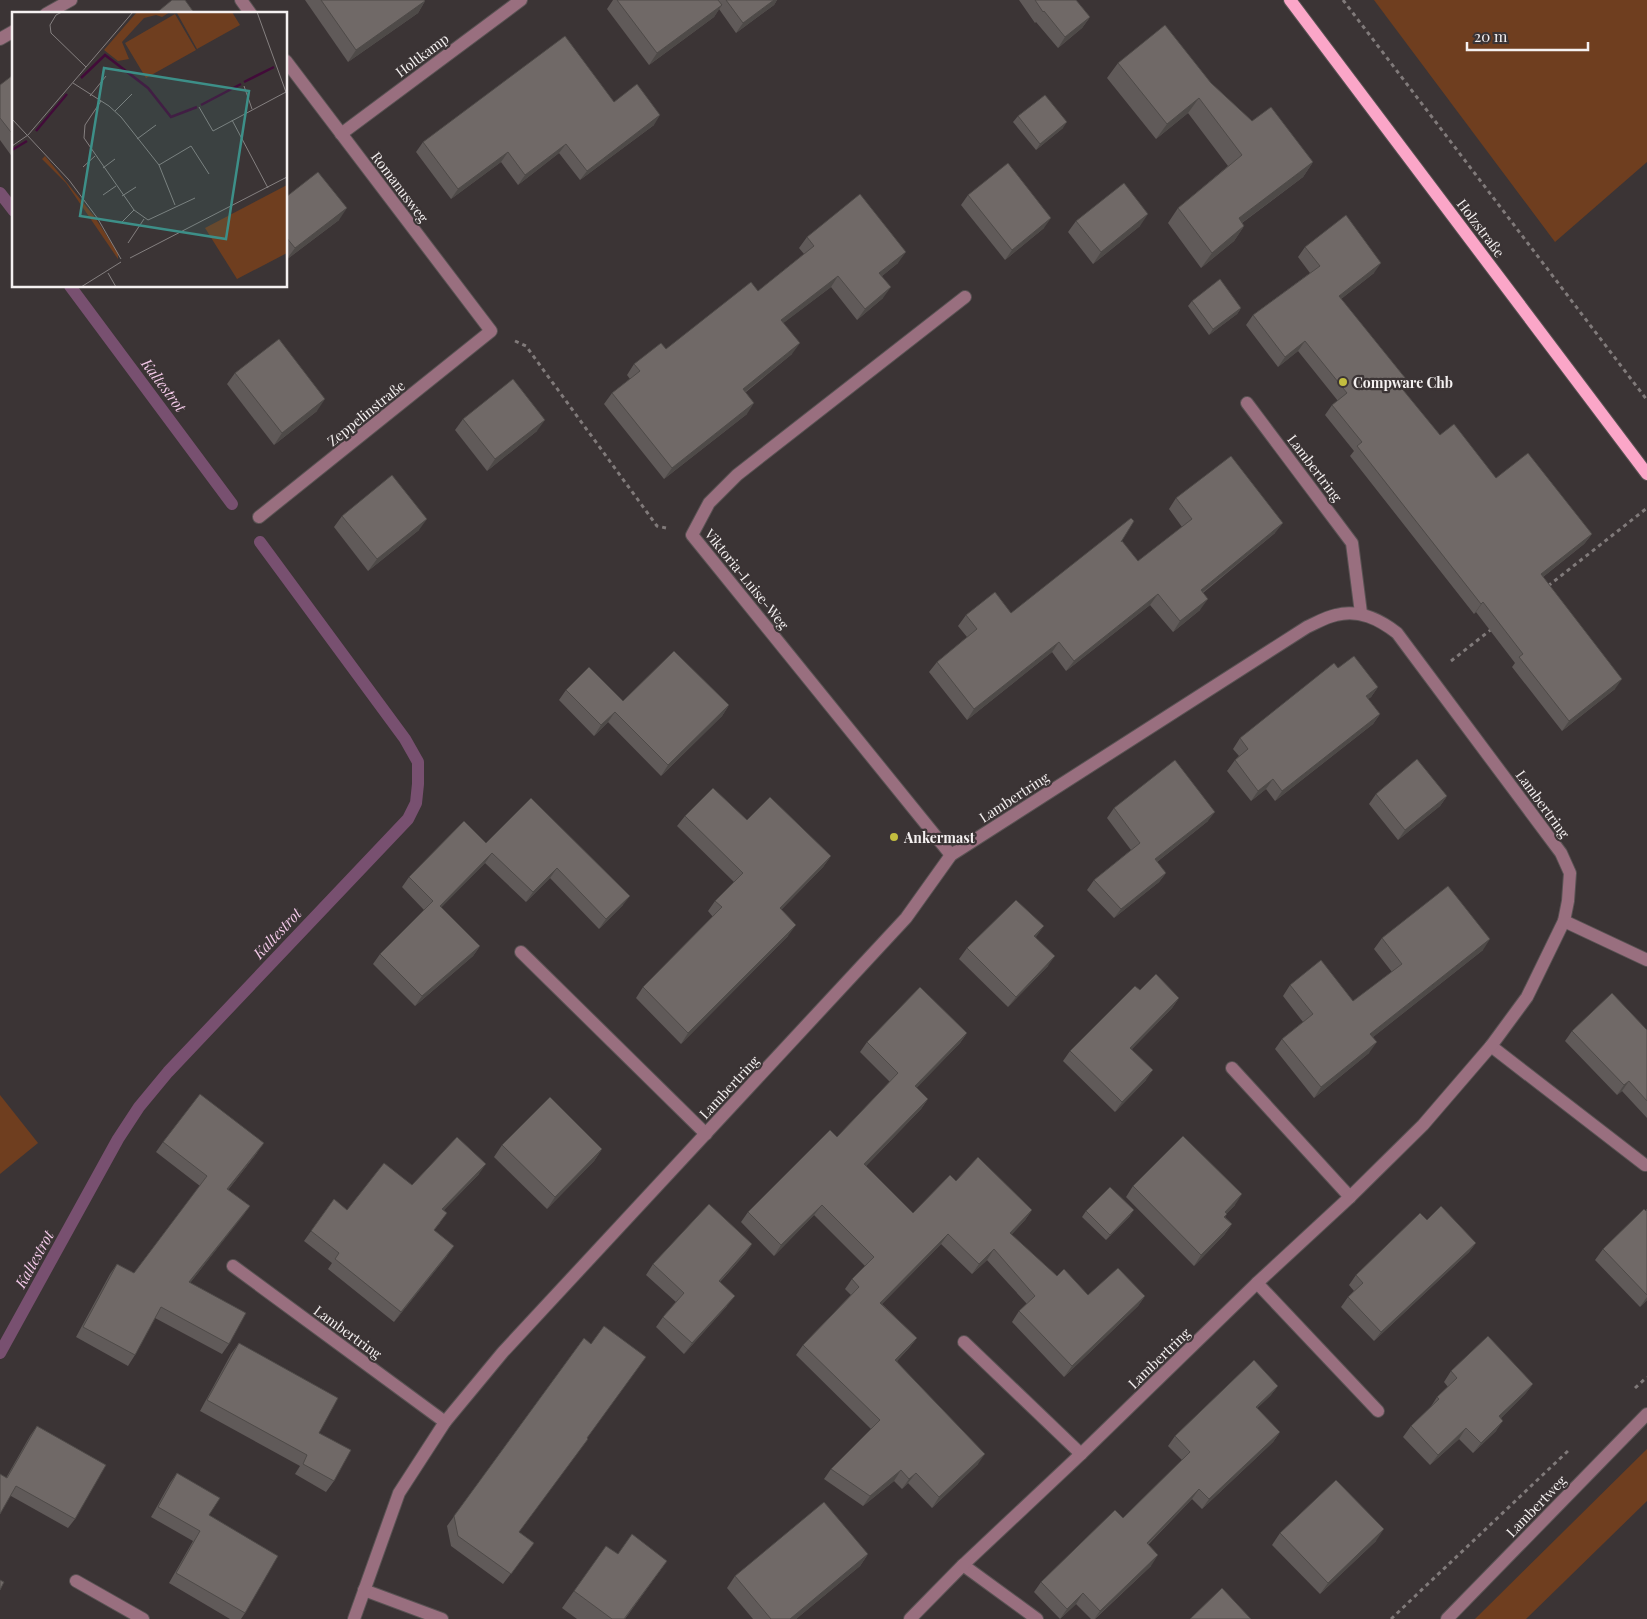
<svg xmlns="http://www.w3.org/2000/svg" width="1647" height="1619" font-family="'Playfair Display',serif">
<rect width="100%" height="100%" fill="#3b3435"/>
<g fill="#6f3e1f">
<polygon points="1374,0 1647,0 1647,162 1555,242"/>
<polygon points="0,1095 38,1143 0,1174"/>
<polygon points="1647,1449 1647,1501 1526,1619 1475,1619"/>
</g>
<g fill="none" stroke-linecap="round" stroke-linejoin="round">
<g stroke="#785070" stroke-width="12">
<polyline points="0,193 14,211"/>
<polyline points="70,286 232,504"/>
<polyline points="0,1353 118,1139 139,1107 168,1072 408,819 416,803 418,784 418,762 405,739 260,542"/>
</g>
<defs>
<g id="minor">
<polyline points="241,0 251,14"/>
<polyline points="46,14 71,0"/>
<polyline points="0,39 14,31"/>
<polyline points="341,134 521,0"/>
<polyline points="1247,403 1352,543 1361,613"/>
<polyline points="259,517 491,331 286,61"/>
<polyline points="951,855 692,535 709,503 737,475 965,297"/>
<polyline points="1564,921 1647,960"/>
<polyline points="521,952 706,1134"/>
<polyline points="1491,1046 1645,1165"/>
<polyline points="1232,1068 1350,1197"/>
<polyline points="233,1266 445,1422"/>
<polyline points="1257,1283 1378,1411"/>
<polyline points="964,1342 1081,1454"/>
<polyline points="963,1565 1037,1619"/>
<polyline points="76,1581 143,1619"/>
<polyline points="364,1590 442,1619"/>
<path d="M 354,1619 L 399,1493 L 445,1422 L 503,1352 L 906,918 L 951,855 L 1307,627 C 1316,623 1326,617 1336,615 C 1359,609 1379,619 1397,633 L 1561,853 L 1570,873 L 1568,901 L 1564,921 L 1527,997 L 1491,1046 L 1423,1125 L 1350,1197 L 1257,1283 L 1081,1454 L 963,1565 L 910,1619"/>
<polyline points="1447,1619 1647,1414"/>
</g>
<polyline id="major" points="1290,0 1647,474"/>
</defs>
<use href="#minor" stroke="#595253" stroke-width="14"/>
<use href="#major" stroke="#595253" stroke-width="14"/>
<g stroke="#807a7a" stroke-width="3" stroke-dasharray="4 4" stroke-linecap="butt">
<polyline points="1343,0 1647,400"/>
<polyline points="515,341 526,346 657,526 666,528"/>
<polyline points="1548,586 1647,508"/>
<polyline points="1451,661 1493,628"/>
<polyline points="1635,1388 1647,1377"/>
<polyline points="1391,1619 1570,1449"/>
</g>
<use href="#minor" stroke="#996f7f" stroke-width="12"/>
<use href="#major" stroke="#fba6c8" stroke-width="12"/>
</g>
<g fill="#605a59">
<polygon points="305,0 424,0 425,1 418,13 348,62"/>
<polygon points="613,0 777,0 774,5 736,33 719,9 714,17 649,65 607,9"/>
<polygon points="1019,0 1076,0 1090,17 1082,28 1058,48 1036,22 1035,23"/>
<polygon points="1118,63 1211,83 1252,121 1313,162 1303,177 1242,223 1244,226 1234,241 1201,268 1168,223 1178,208 1228,166 1188,113 1156,139 1107,78"/>
<polygon points="14,76 14,157 13,158 0,140 0,85"/>
<polygon points="614,102 654,125 580,180 559,153 518,185 501,162 451,199 416,152 423,142"/>
<polygon points="1018,116 1063,128 1036,150 1013,122"/>
<polygon points="968,195 1044,228 1005,260 961,205"/>
<polygon points="286,197 339,220 286,260"/>
<polygon points="1076,221 1140,226 1093,264 1068,232"/>
<polygon points="807,237 898,263 882,276 883,298 857,320 831,287 783,323 792,354 746,392 747,414 664,479 604,404 612,393 630,379 627,375 634,364 666,349 758,291 804,254 799,248"/>
<polygon points="1305,247 1374,273 1341,299 1406,379 1400,387 1440,435 1496,478 1592,534 1584,544 1543,577 1615,689 1562,731 1512,667 1515,663 1476,612 1474,614 1350,456 1354,451 1325,415 1332,405 1338,401 1298,351 1278,367 1246,325 1253,315 1310,273 1298,257"/>
<polygon points="1192,301 1241,308 1237,314 1209,335 1188,306"/>
<polygon points="235,373 317,411 274,445 227,384"/>
<polygon points="463,419 537,431 487,471 455,430"/>
<polygon points="1176,498 1275,533 1203,593 1200,610 1173,632 1150,605 1066,671 1052,652 967,720 929,672 937,662 967,637 958,626 966,615 1011,613 1121,542 1138,561 1182,527 1169,509"/>
<polygon points="342,516 419,530 368,571 334,527"/>
<polygon points="1338,668 1378,687 1371,697 1368,699 1380,714 1373,724 1275,801 1266,789 1251,801 1227,771 1235,760 1239,756 1233,749 1240,738"/>
<polygon points="566,690 623,701 729,705 722,716 661,776 608,722 594,736 559,700"/>
<polygon points="1376,794 1447,796 1440,806 1398,840 1369,804"/>
<polygon points="531,798 623,905 599,929 550,878 526,902 485,863 441,907 480,946 473,956 415,1006 373,964 380,954 424,910 402,887 409,877 486,843"/>
<polygon points="1114,808 1208,821 1157,862 1166,873 1159,882 1114,918 1087,890 1094,880 1131,850 1107,818"/>
<polygon points="685,816 747,820 831,856 823,867 781,910 788,936 681,1044 636,998 643,987 713,917 708,911 715,901 734,882 677,826"/>
<polygon points="1036,937 1048,966 1008,1007 959,959 967,948"/>
<polygon points="1382,938 1483,950 1373,1037 1369,1053 1314,1098 1275,1049 1282,1039 1303,1022 1283,996 1290,985 1353,1001 1392,972 1374,949"/>
<polygon points="1140,990 1179,998 1172,1008 1132,1049 1146,1080 1115,1112 1063,1061 1070,1051"/>
<polygon points="1647,1030 1647,1118 1622,1091 1617,1095 1565,1041 1572,1031"/>
<polygon points="967,1033 960,1043 916,1088 928,1099 921,1109 866,1166 913,1213 956,1181 1032,1210 1025,1220 1011,1235 1057,1276 1088,1295 1145,1296 1138,1306 1064,1377 1012,1322 1019,1311 1027,1304 987,1260 972,1274 941,1244 882,1304 917,1338 909,1348 897,1361 978,1464 932,1508 908,1483 902,1489 894,1481 863,1506 824,1479 831,1469 871,1429 796,1355 803,1345 851,1295 845,1289 852,1279 865,1266 814,1215 774,1256 741,1222 748,1212 837,1137 890,1082 860,1052 867,1042"/>
<polygon points="163,1142 257,1153 228,1190 250,1206 190,1283 229,1344 222,1354 155,1318 135,1355 128,1366 76,1337 110,1274 117,1264 134,1273 200,1186 156,1152"/>
<polygon points="502,1145 602,1149 594,1161 547,1209 494,1157"/>
<polygon points="479,1174 444,1210 440,1223 434,1230 447,1256 394,1322 328,1269 332,1263 304,1241 334,1199 347,1210 412,1185"/>
<polygon points="1133,1186 1235,1205 1226,1214 1227,1214 1225,1217 1232,1224 1224,1235 1194,1266 1126,1197"/>
<polygon points="1647,1209 1647,1300 1640,1307 1595,1260 1603,1249"/>
<polygon points="1086,1211 1130,1216 1106,1240 1082,1217"/>
<polygon points="1427,1220 1476,1243 1469,1252 1374,1341 1341,1307 1348,1297 1354,1291 1349,1285 1356,1275"/>
<polygon points="752,1244 745,1254 720,1282 727,1306 684,1354 656,1327 663,1317 676,1302 646,1275 653,1264"/>
<polygon points="584,1338 587,1438 519,1532 534,1543 503,1584 451,1546 447,1526"/>
<polygon points="239,1343 319,1433 334,1481 326,1492 295,1474 300,1466 200,1411 231,1354"/>
<polygon points="1451,1371 1533,1384 1525,1394 1501,1418 1496,1431 1473,1453 1459,1439 1430,1465 1403,1437 1411,1426 1430,1408 1437,1397 1448,1387 1444,1382"/>
<polygon points="1278,1386 1270,1396 1257,1408 1280,1432 1273,1442 1202,1509 1192,1499 1148,1545 1151,1566 1095,1619 1091,1619 1076,1604 1060,1619 1034,1592 1041,1582 1123,1518 1182,1460 1168,1446 1175,1436"/>
<polygon points="37,1426 75,1519 68,1528 11,1496 6,1478 30,1436"/>
<polygon points="177,1473 209,1515 245,1613 241,1619 230,1619 169,1583 193,1541 151,1517 170,1483"/>
<polygon points="1280,1533 1376,1541 1320,1594 1272,1545"/>
<polygon points="868,1554 860,1566 796,1619 753,1619 727,1588 735,1576"/>
<polygon points="667,1561 625,1619 577,1619 562,1608 574,1591"/>
</g>
<g fill="#4e4a48">
<polygon points="774,0 777,0 774,5 736,33 743,23"/>
<polygon points="425,1 418,13 348,62 356,50"/>
<polygon points="722,5 714,17 649,65 657,53"/>
<polygon points="1090,17 1082,28 1058,48 1065,37"/>
<polygon points="1199,98 1188,113 1156,139 1167,124"/>
<polygon points="660,115 654,125 580,180 587,171"/>
<polygon points="1067,122 1063,128 1036,150 1040,144"/>
<polygon points="566,144 559,153 518,185 525,175"/>
<polygon points="508,152 501,162 451,199 458,189"/>
<polygon points="1313,162 1303,177 1228,233 1239,218"/>
<polygon points="347,208 339,220 286,260 295,248"/>
<polygon points="1148,214 1140,226 1093,264 1101,252"/>
<polygon points="1051,218 1044,228 1005,260 1012,250"/>
<polygon points="1244,226 1234,241 1201,268 1212,253"/>
<polygon points="906,252 898,263 872,284 879,273"/>
<polygon points="1381,263 1374,273 1332,306 1339,296"/>
<polygon points="838,276 831,287 773,331 781,320"/>
<polygon points="891,287 883,298 857,320 865,309"/>
<polygon points="1241,308 1237,314 1209,335 1213,329"/>
<polygon points="1305,341 1298,351 1278,367 1285,357"/>
<polygon points="800,343 792,354 735,400 743,389"/>
<polygon points="1406,379 1399,389 1399,385"/>
<polygon points="325,399 317,411 274,445 282,433"/>
<polygon points="754,403 747,414 664,479 672,468"/>
<polygon points="545,420 537,431 487,471 495,459"/>
<polygon points="427,519 419,530 368,571 377,559"/>
<polygon points="1283,523 1275,533 1193,600 1201,590"/>
<polygon points="1592,534 1584,544 1534,584 1541,574"/>
<polygon points="1158,594 1150,605 1066,671 1074,661"/>
<polygon points="1208,599 1200,610 1173,632 1180,621"/>
<polygon points="1483,602 1476,612 1474,614 1481,604"/>
<polygon points="1059,642 1052,652 967,720 974,709"/>
<polygon points="1622,679 1615,689 1562,731 1569,721"/>
<polygon points="1378,687 1371,697 1358,707 1366,696"/>
<polygon points="729,705 722,716 661,776 668,765"/>
<polygon points="615,712 608,722 594,736 601,725"/>
<polygon points="1380,714 1373,724 1275,801 1282,791"/>
<polygon points="1273,779 1266,789 1251,801 1258,791"/>
<polygon points="1447,796 1440,806 1398,840 1405,830"/>
<polygon points="1215,812 1208,821 1148,869 1155,859"/>
<polygon points="492,853 485,863 433,916 440,906"/>
<polygon points="831,856 823,867 772,919 780,908"/>
<polygon points="557,868 550,878 526,902 533,892"/>
<polygon points="1166,873 1159,882 1114,918 1121,909"/>
<polygon points="630,896 623,905 599,929 606,919"/>
<polygon points="796,925 788,936 681,1044 688,1033"/>
<polygon points="1044,926 1036,937 1027,946 1034,936"/>
<polygon points="1490,939 1483,950 1363,1045 1370,1034"/>
<polygon points="480,946 473,956 415,1006 422,996"/>
<polygon points="1055,956 1048,966 1008,1007 1016,997"/>
<polygon points="1179,998 1172,1008 1123,1058 1130,1048"/>
<polygon points="967,1033 960,1043 908,1097 915,1086"/>
<polygon points="1377,1042 1369,1053 1314,1098 1321,1087"/>
<polygon points="1153,1070 1146,1080 1115,1112 1122,1102"/>
<polygon points="1629,1081 1622,1091 1617,1095 1624,1085"/>
<polygon points="928,1099 921,1109 857,1175 864,1164"/>
<polygon points="264,1143 257,1153 220,1200 227,1189"/>
<polygon points="602,1149 594,1161 547,1209 555,1197"/>
<polygon points="486,1164 479,1174 435,1219 442,1209"/>
<polygon points="1242,1194 1235,1205 1217,1223 1225,1212"/>
<polygon points="822,1205 814,1215 774,1256 781,1245"/>
<polygon points="250,1206 243,1216 182,1293 189,1282"/>
<polygon points="1032,1210 1025,1220 1003,1244 1010,1233"/>
<polygon points="1134,1210 1130,1216 1106,1240 1110,1235"/>
<polygon points="1232,1224 1224,1235 1194,1266 1201,1255"/>
<polygon points="948,1234 941,1244 873,1313 880,1303"/>
<polygon points="1476,1243 1469,1252 1374,1341 1381,1332"/>
<polygon points="752,1244 745,1254 711,1291 719,1281"/>
<polygon points="454,1246 447,1256 394,1322 401,1312"/>
<polygon points="994,1249 987,1260 972,1274 979,1264"/>
<polygon points="735,1296 727,1306 684,1354 692,1343"/>
<polygon points="1145,1296 1138,1306 1064,1377 1072,1366"/>
<polygon points="1647,1297 1647,1300 1640,1307"/>
<polygon points="917,1338 909,1348 888,1370 895,1360"/>
<polygon points="1533,1384 1525,1394 1492,1427 1499,1416"/>
<polygon points="1278,1386 1270,1396 1248,1417 1256,1407"/>
<polygon points="1503,1421 1496,1431 1473,1453 1481,1443"/>
<polygon points="1466,1428 1459,1439 1430,1465 1438,1455"/>
<polygon points="1280,1432 1273,1442 1202,1509 1209,1499"/>
<polygon points="985,1454 978,1464 932,1508 939,1497"/>
<polygon points="901,1470 894,1481 863,1506 870,1496"/>
<polygon points="916,1473 908,1483 902,1489 909,1479"/>
<polygon points="1199,1489 1192,1499 1139,1553 1147,1543"/>
<polygon points="1384,1529 1376,1541 1320,1594 1328,1583"/>
<polygon points="868,1554 860,1566 796,1619 790,1619"/>
<polygon points="1158,1555 1151,1566 1094,1619 1100,1611"/>
<polygon points="1083,1593 1076,1604 1060,1619 1067,1609"/>
</g>
<g fill="#706967" stroke="#4e4a48">
<polygon points="172,0 185,0 195,14 155,14"/>
<polygon points="321,0 424,0 425,1 356,50"/>
<polygon points="617,0 718,0 722,5 657,53"/>
<polygon points="726,0 774,0 743,23"/>
<polygon points="1035,0 1076,0 1090,17 1065,37 1044,11 1043,12"/>
<polygon points="1165,25 1211,83 1252,121 1271,107 1313,162 1239,218 1244,226 1212,253 1178,208 1242,155 1199,98 1167,124 1118,63"/>
<polygon points="565,36 614,102 637,84 660,115 587,171 566,144 525,175 508,152 458,189 423,142"/>
<polygon points="13,75 14,76 14,136 0,118 0,85"/>
<polygon points="1045,95 1067,122 1040,144 1018,116"/>
<polygon points="1008,163 1051,218 1012,250 968,195"/>
<polygon points="318,172 347,208 295,248 286,237 286,197"/>
<polygon points="1124,183 1148,214 1101,252 1076,221"/>
<polygon points="860,194 906,252 879,273 891,287 865,309 838,276 781,320 800,343 743,389 754,403 672,468 612,393 640,371 634,364 661,343 666,349 751,282 758,291 814,246 807,237"/>
<polygon points="1346,215 1381,263 1339,296 1406,379 1399,385 1440,435 1454,424 1496,478 1528,453 1592,534 1541,574 1622,679 1569,721 1519,657 1523,654 1483,602 1481,604 1357,446 1362,442 1332,405 1347,393 1305,341 1285,357 1253,315 1320,266 1305,247"/>
<polygon points="1220,279 1241,308 1213,329 1192,301"/>
<polygon points="279,339 325,399 282,433 235,373"/>
<polygon points="513,379 545,420 495,459 463,419"/>
<polygon points="1231,456 1283,523 1201,590 1208,599 1180,621 1158,594 1074,661 1059,642 974,709 937,662 977,629 966,615 995,592 1011,613 1131,518 1134,521 1121,542 1122,541 1138,561 1192,519 1176,498"/>
<polygon points="392,475 427,519 377,559 342,516"/>
<polygon points="674,651 729,705 668,765 615,712 601,725 566,690 589,667 623,701"/>
<polygon points="1354,656 1378,687 1366,696 1380,714 1282,791 1273,779 1258,791 1235,760 1248,749 1240,738 1334,663 1338,668"/>
<polygon points="1417,759 1447,796 1405,830 1376,794"/>
<polygon points="1175,760 1215,812 1155,859 1166,873 1121,909 1094,880 1140,843 1114,808"/>
<polygon points="713,788 747,820 770,797 831,856 780,908 796,925 688,1033 643,987 722,907 715,901 743,873 685,816"/>
<polygon points="531,798 630,896 606,919 557,868 533,892 492,853 440,906 480,946 422,996 380,954 433,901 409,877 464,821 486,843"/>
<polygon points="1448,886 1490,939 1370,1034 1377,1042 1321,1087 1282,1039 1313,1014 1290,985 1321,960 1353,1001 1402,964 1382,938"/>
<polygon points="1016,900 1044,926 1034,936 1055,956 1016,997 967,948"/>
<polygon points="1156,974 1179,998 1130,1048 1153,1070 1122,1102 1070,1051 1135,986 1140,990"/>
<polygon points="920,987 967,1033 915,1086 928,1099 864,1164 913,1213 950,1175 956,1181 978,1157 1032,1210 1010,1233 1057,1276 1064,1269 1088,1295 1118,1268 1145,1296 1072,1366 1019,1311 1035,1296 994,1249 979,1264 948,1234 880,1303 917,1338 895,1360 985,1454 939,1497 916,1473 909,1479 901,1470 870,1496 831,1469 880,1420 803,1345 859,1287 852,1279 874,1257 822,1205 781,1245 748,1212 830,1130 837,1137 898,1073 867,1042"/>
<polygon points="1612,993 1647,1030 1647,1101 1629,1081 1624,1085 1572,1031"/>
<polygon points="200,1094 264,1143 227,1189 250,1206 189,1282 246,1313 229,1344 161,1307 135,1355 83,1327 117,1264 134,1273 207,1176 163,1142"/>
<polygon points="550,1097 602,1149 555,1197 502,1145"/>
<polygon points="1183,1136 1242,1194 1225,1212 1227,1214 1224,1217 1232,1224 1201,1255 1133,1186"/>
<polygon points="457,1137 486,1164 442,1209 447,1213 434,1230 454,1246 401,1312 335,1259 339,1253 311,1231 334,1199 347,1210 384,1163 412,1185"/>
<polygon points="1110,1187 1134,1210 1110,1235 1086,1211"/>
<polygon points="709,1204 752,1244 719,1281 735,1296 692,1343 663,1317 684,1293 653,1264"/>
<polygon points="1441,1206 1476,1243 1381,1332 1348,1297 1363,1283 1356,1275 1420,1213 1427,1220"/>
<polygon points="1644,1209 1646,1211 1647,1209 1647,1295 1603,1249"/>
<polygon points="604,1326 646,1357 587,1438 588,1439 519,1532 534,1543 511,1574 458,1536 454,1516 584,1338 591,1344"/>
<polygon points="1488,1336 1533,1384 1499,1416 1503,1421 1481,1443 1466,1428 1438,1455 1411,1426 1439,1399 1437,1397 1457,1378 1451,1371"/>
<polygon points="239,1343 338,1398 319,1433 351,1450 334,1481 303,1464 307,1455 207,1400"/>
<polygon points="1254,1360 1278,1386 1256,1407 1280,1432 1209,1499 1199,1489 1147,1543 1158,1555 1100,1611 1083,1593 1067,1609 1041,1582 1115,1510 1123,1518 1190,1452 1175,1436"/>
<polygon points="37,1426 106,1465 75,1519 16,1486 0,1514 0,1474 7,1478"/>
<polygon points="177,1473 220,1498 209,1515 278,1556 245,1613 176,1573 200,1531 158,1507"/>
<polygon points="1336,1480 1384,1529 1328,1583 1280,1533"/>
<polygon points="824,1502 868,1554 790,1619 771,1619 735,1576"/>
<polygon points="632,1534 667,1561 624,1619 612,1619 574,1591 606,1546 618,1554"/>
<polygon points="0,1580 4,1582 0,1590"/>
<polygon points="1222,1588 1251,1619 1190,1619"/>
</g>
<g fill="#c2bd3f" stroke="#3b3435" stroke-width="2">
<circle cx="1343" cy="382" r="5"/>
<circle cx="894" cy="837" r="5"/>
</g>
<g text-anchor="middle" dominant-baseline="central" stroke-width="4.5" stroke-linejoin="round" paint-order="stroke">
<g font-size="14" fill="#f5f1f1" stroke="#3b3435">
<text transform="translate(422 55) rotate(-37)">Holtkamp</text>
<text transform="translate(400 187) rotate(53)">Romanusweg</text>
<text transform="translate(1481 228) rotate(53)">Holzstraße</text>
<text transform="translate(366 413) rotate(-39)">Zeppelinstraße</text>
<text transform="translate(1315 468) rotate(53)">Lambertring</text>
<text transform="translate(747 579) rotate(51)">Viktoria-Luise-Weg</text>
<text transform="translate(1014 797) rotate(-33)">Lambertring</text>
<text transform="translate(1543 804) rotate(54)">Lambertring</text>
<text transform="translate(729 1087) rotate(-47)">Lambertring</text>
<text transform="translate(348 1332) rotate(36)">Lambertring</text>
<text transform="translate(1159 1358) rotate(-44)">Lambertring</text>
<text transform="translate(1536 1506) rotate(-46)">Lambertweg</text>
</g>
<g font-size="14" font-weight="bold" fill="#f5f1f1" stroke="#3b3435" text-anchor="start">
<text x="1353" y="382">Compware Chb</text>
<text x="904" y="837">Ankermast</text>
</g>
<g font-size="15" font-style="italic" fill="#f3c9e8" stroke="#3b3435">
<text transform="translate(164 385) rotate(53)">Kaltestrot</text>
<text transform="translate(277 933) rotate(-47)">Kaltestrot</text>
<text transform="translate(34 1259) rotate(-61)">Kaltestrot</text>
</g>
</g>
<g transform="translate(12 12)">
<rect width="275" height="275" fill="#3b3435"/>
<path d="M 125,0 L 158,0 L 150,5 L 144,3 L 132,6 L 110,30 L 117,47 L 106,49 L 92,38 ZM 220,0 L 228,13 L 185,37 L 165,1 ZM 163,2 L 184,38 L 134,66 L 113,31 ZM 33,144 L 82,204 L 106,241 L 106,247 L 54,171 L 30,147 ZM 275,173 L 275,241 L 225,267 L 193,216 Z" fill="#6f3e1f"/>
<path fill="none" stroke="#420b39" stroke-width="2.5" d="M 69,66 L 93,43 L 136,76 L 159,105 L 185,95M 232,70 L 262,55M 189,93 L 229,72M 24,119 L 55,82M 0,138 L 15,129"/>
<path fill="none" stroke="#858080" stroke-width="1" d="M 50,0 L 44,3 L 38,13 L 39,21 L 74,55M 245,0 L 275,83M 61,71 L 97,94 L 109,105 L 147,153 L 163,193M 232,74 L 240,97M 78,84 L 94,64M 89,89 L 73,113 L 72,126 L 122,198 L 136,208 L 183,186M 187,95 L 201,119 L 274,80M 103,99 L 120,82M 0,107 L 57,168 L 86,207 L 109,247M 220,108 L 256,176M 125,127 L 144,113M 0,134 L 16,123 L 121,0M 147,153 L 179,134 L 197,162M 71,155 L 83,144M 91,156 L 103,147M 91,183 L 104,174M 110,184 L 124,175M 109,211 L 122,198M 116,231 L 132,207M 118,246 L 275,165M 96,261 L 104,275M 69,275 L 109,250"/>
<path fill="#3d8f88" fill-opacity="0.15" stroke="#3d8f88" stroke-width="2.5" d="M 92,56 L 237,79 L 214,227 L 68,204 Z"/>
<rect width="275" height="275" fill="none" stroke="#f5f1f1" stroke-width="2.5"/>
</g>
<path d="M1467 42v8h121v-8" fill="none" stroke="#f5f1f1" stroke-width="2.5"/>
<text x="1474" y="42" font-size="15" fill="#f5f1f1" stroke="#3b3435" stroke-width="4" paint-order="stroke">20 m</text>
</svg>
